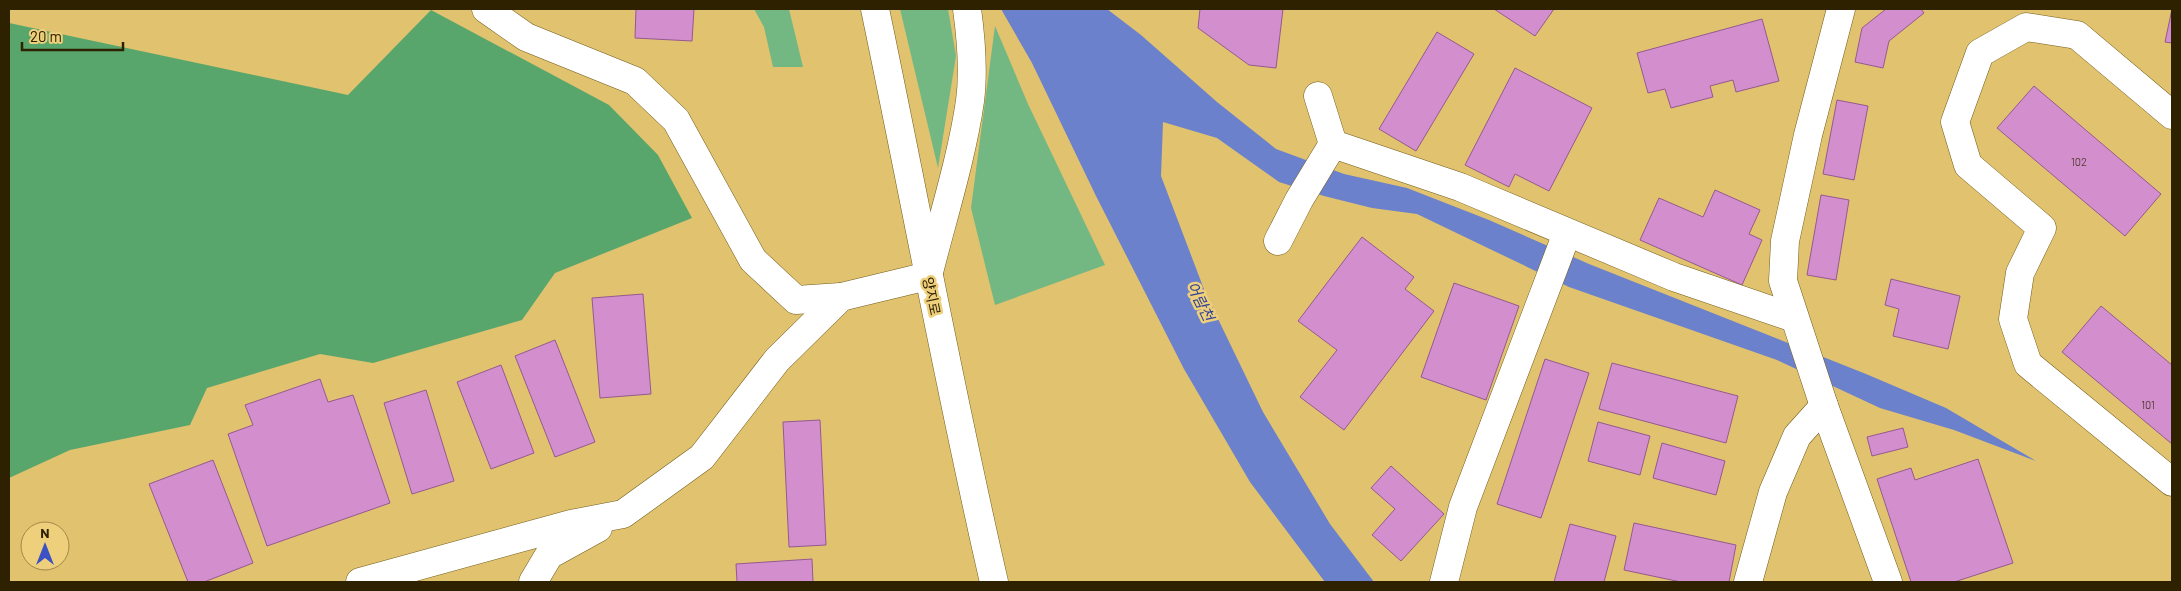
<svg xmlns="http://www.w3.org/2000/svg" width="2181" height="591" font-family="Barlow,'Noto Sans KR',sans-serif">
<rect width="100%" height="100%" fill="#e0c26f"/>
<g fill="#73b882">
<polygon points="754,9 789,9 803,67 773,67 764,27"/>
<polygon points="900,9 948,9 956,56 938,168"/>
<polygon points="995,26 1028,104 1105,265 995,305 971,208"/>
</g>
<polygon fill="#59a66c" points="431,10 609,105 658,155 692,218 555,273 522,320 373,363 320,354 207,388 190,425 70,450 9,478 9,23 348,95"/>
<polygon fill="#6b81cb" points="1001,9 1107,9 1141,35 1217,102 1276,149 1344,174 1407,188 1489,220 1589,264 1866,374 1946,408 2036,461 1954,430 1880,408 1777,360 1569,287 1417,214 1372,208 1324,196 1279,182 1217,138 1163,122 1161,176 1205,292 1263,412 1330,524 1374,582 1325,582 1250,482 1184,369 1096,196 1032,63"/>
<g fill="#d38fcd" stroke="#955990">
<polygon points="636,9 694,9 692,41 635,38"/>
<polygon points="1200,9 1283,9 1276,68 1249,65 1198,28"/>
<polygon points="1494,9 1554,9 1535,36"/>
<polygon points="1886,9 1921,9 1924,13 1889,41 1883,68 1855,62 1862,28"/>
<polygon points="2172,9 2172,43 2165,42"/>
<polygon points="1762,19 1779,81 1736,92 1733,80 1710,86 1713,97 1671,108 1665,89 1648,93 1637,53"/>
<polygon points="1437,32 1474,54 1416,151 1379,129"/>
<polygon points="1515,68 1592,108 1549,191 1515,174 1509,187 1465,165"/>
<polygon points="2034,86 2161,194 2125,236 1997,128"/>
<polygon points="1837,100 1868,106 1854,180 1823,174"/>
<polygon points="1715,190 1760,210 1749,234 1762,240 1742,285 1640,240 1659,198 1703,217"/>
<polygon points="1821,195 1849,200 1836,280 1807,275"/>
<polygon points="1362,237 1414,277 1405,289 1434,311 1344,430 1300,397 1337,350 1298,321"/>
<polygon points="1891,279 1960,296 1948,349 1893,336 1899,309 1885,305"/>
<polygon points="1454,283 1519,306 1486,400 1421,377"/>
<polygon points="643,294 651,394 600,398 592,298"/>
<polygon points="2101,306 2172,365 2172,444 2062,352"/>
<polygon points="555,340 595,442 555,457 515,356"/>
<polygon points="1545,359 1589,373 1541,518 1497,504"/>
<polygon points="1612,363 1738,396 1726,443 1599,409"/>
<polygon points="501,365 534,453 491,469 457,382"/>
<polygon points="320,379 328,402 353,395 390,503 267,546 228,434 253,425 245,405"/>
<polygon points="426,390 454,481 412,494 384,403"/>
<polygon points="820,420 826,545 789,547 783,422"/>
<polygon points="1598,422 1650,436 1640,475 1588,461"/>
<polygon points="1903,428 1908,447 1872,456 1867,437"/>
<polygon points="1662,443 1725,461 1716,495 1653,478"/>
<polygon points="1978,459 2013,563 1954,582 1911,582 1877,479 1911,468 1915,480"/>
<polygon points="213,460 253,563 204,582 188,582 149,484"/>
<polygon points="1391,466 1444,514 1401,561 1372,535 1395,509 1371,488"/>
<polygon points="1634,523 1736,545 1729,582 1681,582 1624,570"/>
<polygon points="1570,524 1616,536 1604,582 1554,582"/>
<polygon points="812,559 813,582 737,582 736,564"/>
</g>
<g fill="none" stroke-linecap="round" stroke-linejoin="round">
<defs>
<g id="minor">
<path d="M 486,9 L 526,37 L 635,81 L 676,120 L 753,260 L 796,300 L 841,297 L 928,276 C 942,220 962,157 970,101 C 974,71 971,38 967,9"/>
<path d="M 875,9 C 915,200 950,392 994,582"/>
<polyline points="1841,9 1808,135 1785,241 1783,281 1824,406 1888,582"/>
<polyline points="1318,96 1333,144 1460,187 1674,277 1794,318"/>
<polyline points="2172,115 2077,35 2026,27 1980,53 1955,122 1968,165 2042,228 2020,273 2013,319 2028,364 2172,482"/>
<polyline points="1278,241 1299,200 1333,144"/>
<polyline points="360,582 571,524 623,514 702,457 777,360 841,297"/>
<polyline points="533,582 549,555 598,528"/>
<polyline points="1444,582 1463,507 1567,233"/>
<polyline points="1748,582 1773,492 1797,436 1824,406"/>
</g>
</defs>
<use href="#minor" stroke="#735e1c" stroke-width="29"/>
<use href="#minor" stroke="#fff" stroke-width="28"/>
</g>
<g text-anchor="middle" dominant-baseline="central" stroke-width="5" stroke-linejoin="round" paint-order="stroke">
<g font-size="11" fill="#563c33">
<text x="2079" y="161">102</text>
<text x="2148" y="404">101</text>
</g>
<g font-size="14" fill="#2d2100" stroke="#eecf7c">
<text transform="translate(932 296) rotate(78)">양지로</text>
</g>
<g font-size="15" font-style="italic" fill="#2f4199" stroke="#eecf7c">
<text transform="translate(1201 301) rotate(64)">어람천</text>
</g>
</g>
<rect width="2181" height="591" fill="none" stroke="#2d2100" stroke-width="20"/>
<g transform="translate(45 546)"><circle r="24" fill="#eecf7c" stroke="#a1894a"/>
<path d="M0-4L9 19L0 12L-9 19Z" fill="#3b51c4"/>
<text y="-8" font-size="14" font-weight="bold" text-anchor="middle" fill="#2d2100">N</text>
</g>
<path d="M22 42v8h101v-8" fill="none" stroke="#2d2100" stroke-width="2.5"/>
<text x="30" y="42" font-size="15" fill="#2d2100" stroke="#eecf7c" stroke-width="4" paint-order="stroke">20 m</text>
</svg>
